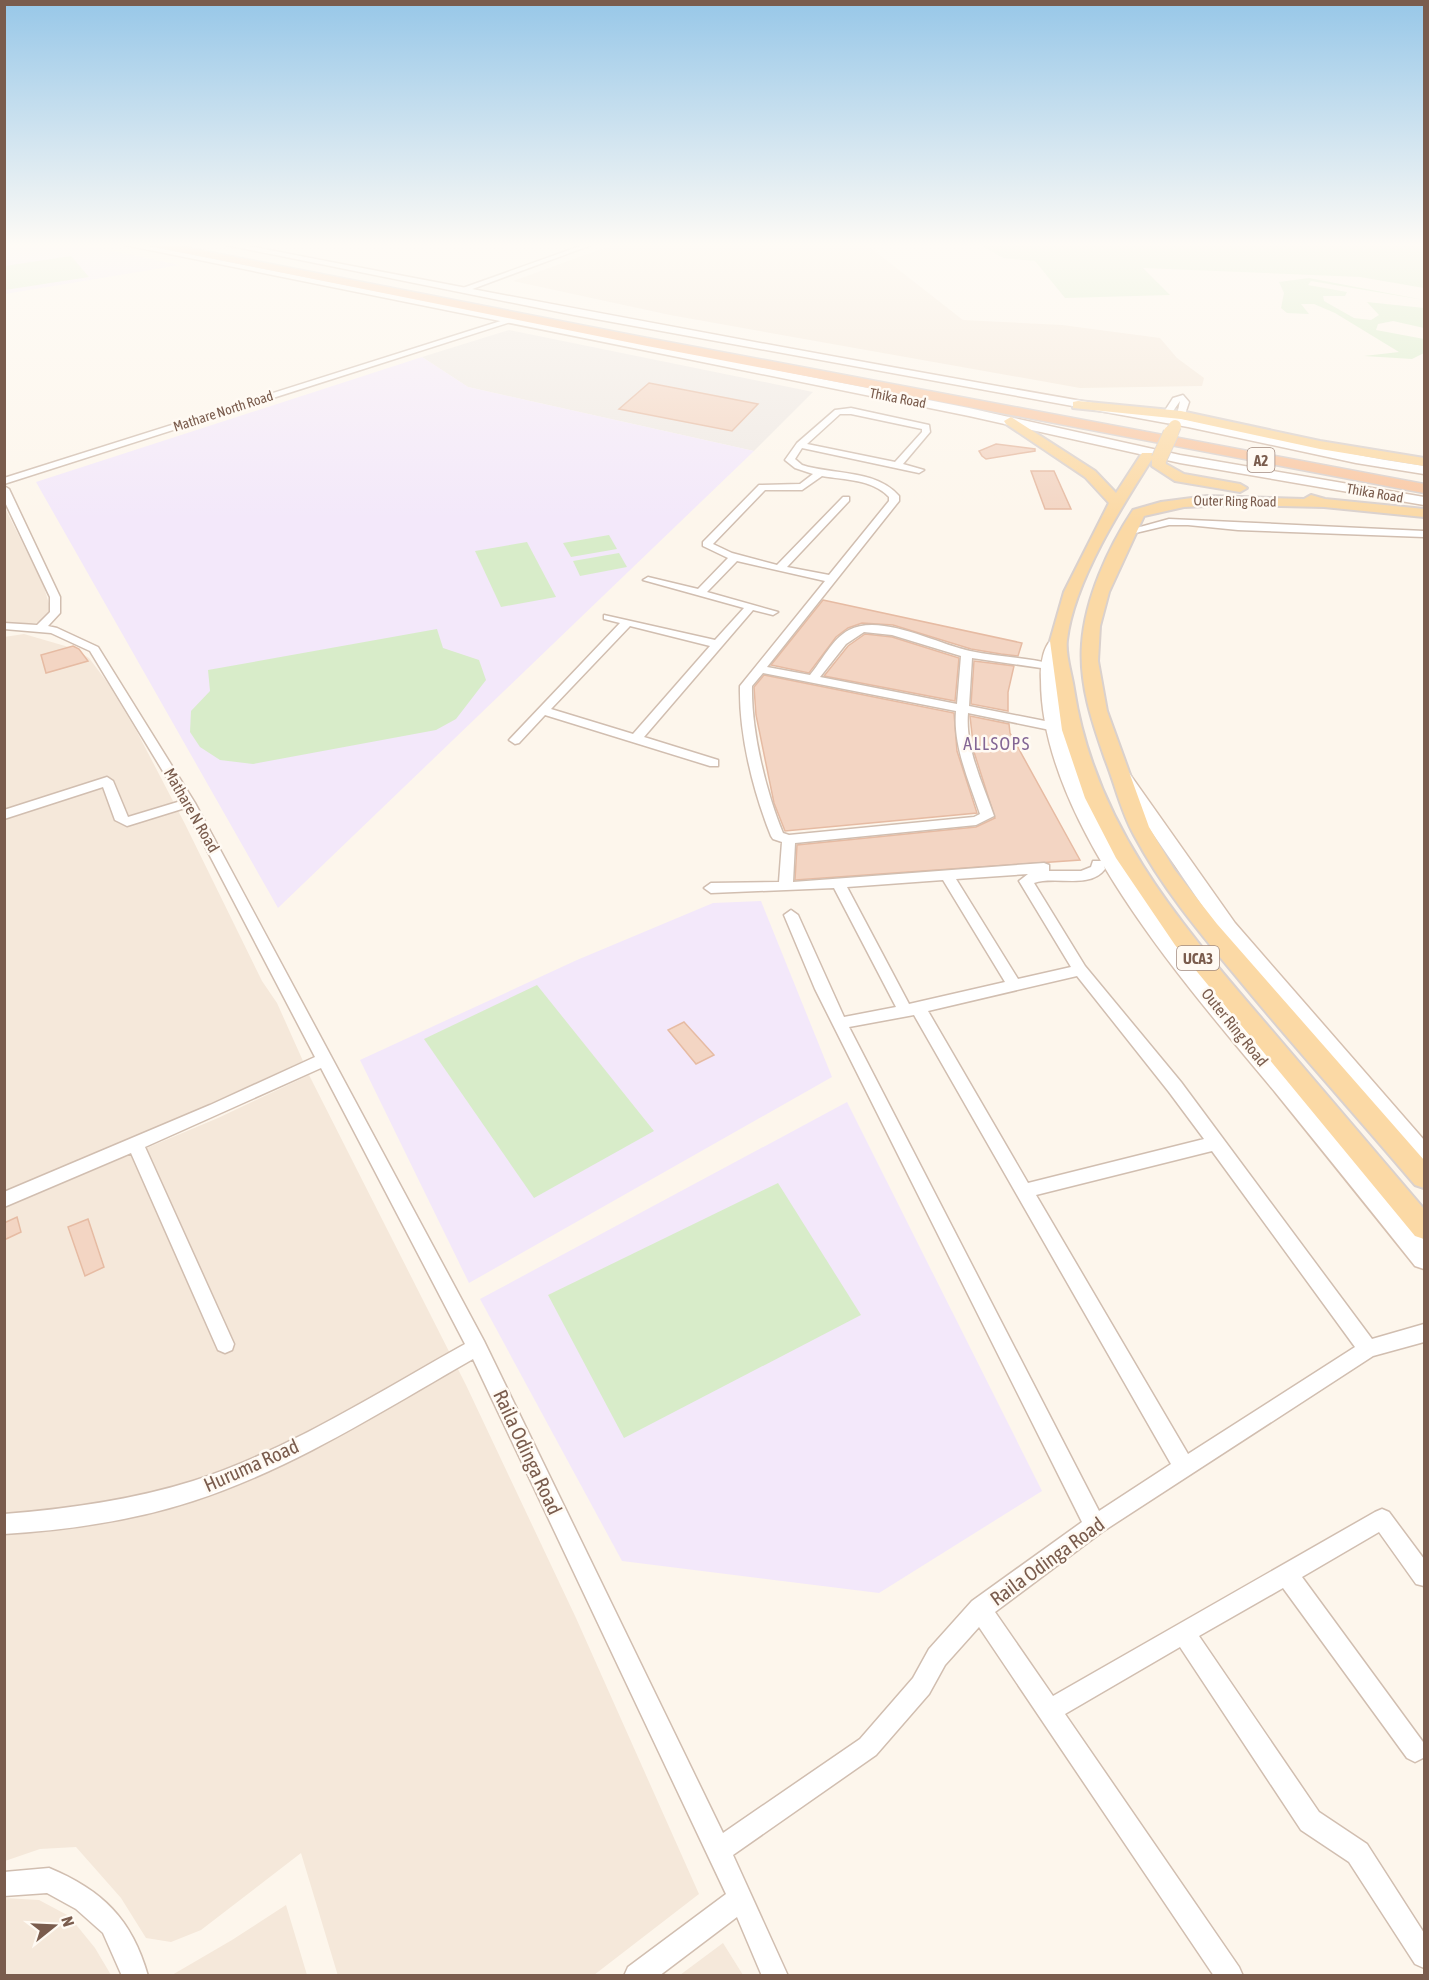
<svg xmlns="http://www.w3.org/2000/svg" width="1429" height="1980" font-family="'Asap Condensed',sans-serif">
<rect width="100%" height="100%" fill="#fdf6ec"/>
<g fill="#f5e8da">
<polygon points="615,244 873,244 867,245 963,320 1062,325 1160,338 1177,358 1204,378 1202,386 1080,388 670,315 513,281"/>
<polygon points="4,506 43,584 50,607 49,614 40,622 4,629"/>
<polygon points="24,634 72,648 89,658 107,682 136,730 185,824 262,981 277,1003 303,1061 188,1114 5,1193 4,637"/>
<polygon points="309,1075 466,1385 576,1618 699,1894 594,1975 338,1976 301,1853 201,1930 171,1942 146,1938 121,1898 76,1847 40,1849 5,1861 4,1208 218,1118"/>
<polygon points="4,1898 39,1900 69,1916 95,1948 111,1975 5,1975"/>
<polygon points="286,1905 307,1975 172,1975 232,1940"/>
<polygon points="723,1943 743,1975 680,1975"/>
</g>
<polygon fill="#efe9e4" points="509,330 813,392 754,451 468,387 422,357"/>
<g fill="#f3e8fa">
<polygon points="5,244 79,244 180,265 5,294"/>
<polygon points="422,357 468,387 754,451 278,908 36,482"/>
<polygon points="761,901 832,1077 469,1283 360,1060 577,960 713,903"/>
<polygon points="847,1102 1042,1491 879,1593 622,1561 480,1299"/>
</g>
<g fill="#d8ecc9">
<polygon points="979,244 1424,244 1424,288 1360,277 1143,268 1170,295 1065,298 1035,261 1003,258"/>
<polygon points="71,256 89,277 5,290 5,266"/>
<polygon points="1309,278 1424,300 1311,281 1308,285 1347,292 1345,296 1323,296 1324,301 1354,318 1371,320 1379,315 1367,302 1424,308 1424,328 1393,321 1378,324 1376,330 1424,339 1424,353 1412,359 1364,356 1399,352 1335,313 1314,304 1301,304 1309,314 1287,313 1281,308 1284,293 1279,282"/>
<polygon points="609,535 617,549 571,557 563,543"/>
<polygon points="527,542 556,597 501,607 475,551"/>
<polygon points="619,553 627,567 580,576 573,561"/>
<polygon points="437,629 443,648 479,660 486,680 456,719 436,730 253,764 220,760 200,747 190,732 191,711 210,691 208,670"/>
<polygon points="537,985 654,1131 534,1198 424,1039"/>
<polygon points="778,1183 861,1315 624,1438 548,1295"/>
</g>
<g fill="#f3d5c3" stroke="#e6bba3" stroke-width="1.5">
<polygon points="649,383 758,404 732,431 619,409"/>
<polygon points="996,444 1035,449 1035,451 986,459 982,456 979,451"/>
<polygon points="1031,471 1054,471 1071,509 1045,509"/>
<polygon points="823,600 1022,643 1018,656 1001,654 971,649 893,625 862,623 848,628 836,637 809,673 771,665"/>
<polygon points="865,634 892,637 959,658 955,701 824,676 848,646"/>
<polygon points="73,646 79,649 88,661 46,673 41,655"/>
<polygon points="974,661 1014,666 1008,692 1008,711 971,704"/>
<polygon points="764,675 954,713 957,751 977,813 785,831 774,803 756,715 754,687"/>
<polygon points="970,716 1009,724 1010,733 1080,860 795,880 797,845 976,827 995,818 974,752"/>
<polygon points="684,1022 714,1055 696,1064 668,1030"/>
<polygon points="17,1217 21,1232 4,1240 4,1223"/>
<polygon points="88,1219 104,1267 85,1276 68,1227"/>
</g>
<g fill="none" stroke-linecap="round" stroke-linejoin="round">
<defs>
<g id="minor">
<polygon points="586,244 594,244 467,291 460,289"/>
<polygon points="507,319 514,321 4,484 4,478"/>
<polygon points="1183,395 1189,402 1184,417 1177,415 1180,401 1171,414 1165,414 1164,412 1173,398"/>
<path d="M 851,408 L 929,425 L 930,432 L 903,464 L 924,470 L 919,473 L 802,448 L 795,459 L 802,465 C 832,475 876,469 899,496 L 899,501 L 767,667 L 810,675 C 822,661 832,639 849,630 C 881,613 937,644 970,651 C 997,657 1025,657 1052,664 L 1054,666 L 1048,669 L 972,658 L 969,706 L 1055,723 L 1061,727 L 1055,731 L 968,713 C 965,748 983,784 994,816 L 976,825 L 795,843 L 793,882 L 1044,863 L 1049,865 L 1049,871 L 1081,871 L 1091,867 L 1093,861 L 1103,861 L 1105,869 C 1089,890 1055,875 1034,883 L 1085,966 L 1181,1082 L 1372,1339 L 1424,1324 L 1424,1342 L 1373,1356 L 1102,1532 L 995,1612 L 1053,1696 L 1375,1512 L 1382,1509 L 1389,1512 L 1424,1559 L 1424,1586 L 1416,1584 L 1379,1532 L 1302,1577 L 1423,1742 L 1423,1758 L 1415,1762 L 1407,1758 L 1283,1588 L 1199,1636 L 1319,1812 L 1367,1844 L 1424,1933 L 1424,1968 L 1415,1964 L 1349,1862 L 1301,1830 L 1180,1647 L 1065,1714 L 1239,1967 L 1243,1976 L 1214,1976 L 979,1627 L 945,1665 L 929,1694 L 876,1755 L 733,1855 L 788,1976 L 762,1976 L 737,1917 L 659,1976 L 624,1976 L 628,1967 L 726,1894 L 473,1359 C 382,1411 292,1469 193,1501 C 132,1521 68,1530 4,1534 L 4,1514 C 68,1509 132,1500 193,1481 C 289,1450 377,1393 465,1344 L 321,1068 L 145,1147 L 234,1344 L 232,1350 L 225,1353 L 218,1350 L 131,1153 L 4,1207 L 4,1192 L 210,1105 L 315,1057 L 185,808 L 127,826 L 115,820 L 103,787 L 4,819 L 4,810 L 107,777 L 113,781 L 128,817 L 181,801 L 90,651 L 51,633 L 4,629 L 4,623 L 37,625 L 50,612 L 50,597 L 4,500 L 4,486 L 9,489 L 60,597 L 60,613 L 48,626 L 57,628 L 98,647 L 195,803 L 484,1341 L 723,1833 L 860,1739 L 913,1678 L 929,1649 L 972,1601 L 1082,1522 L 815,989 L 784,915 L 791,910 L 798,915 L 844,1017 L 896,1007 L 834,888 L 711,893 L 704,888 L 711,883 L 779,882 L 782,842 L 773,839 L 771,836 C 753,791 739,735 740,686 L 825,581 L 737,561 L 707,592 L 778,612 L 773,615 L 753,610 L 644,737 L 718,760 L 718,766 L 710,766 L 545,715 L 519,743 L 515,744 L 509,740 L 620,623 L 604,619 L 604,615 L 715,640 L 744,608 L 643,580 L 648,577 L 698,589 L 728,558 L 703,546 L 703,542 L 759,485 L 800,484 L 813,474 L 795,468 L 785,460 L 797,443 L 835,410 ZM 840,414 L 851,414 L 922,429 L 922,432 L 895,462 L 807,444 ZM 822,476 C 845,480 872,479 889,497 L 889,501 L 829,575 L 787,567 L 849,501 L 849,497 L 843,497 L 777,565 L 732,553 L 713,544 L 765,490 L 802,490 ZM 630,626 L 710,646 L 633,734 L 551,709 ZM 864,632 L 892,635 L 961,656 L 957,704 L 820,677 L 846,644 ZM 763,673 L 956,711 C 953,746 969,781 980,814 L 974,817 L 789,835 L 783,833 C 766,792 751,731 752,686 ZM 1028,874 L 1019,881 L 1071,967 L 1018,979 L 956,879 ZM 943,880 L 1005,982 L 909,1004 L 847,887 ZM 1077,976 L 1169,1092 L 1204,1139 L 1028,1183 L 928,1011 ZM 914,1015 L 1171,1464 L 1099,1511 L 849,1027 ZM 1212,1151 L 1355,1347 L 1188,1454 L 1036,1195 Z"/>
<polygon points="1169,519 1424,531 1424,537 1238,530 1188,525 1169,525 1127,535 1122,532"/>
<path d="M 49,1868 C 102,1890 132,1919 148,1976 L 122,1976 L 103,1933 L 76,1909 L 47,1893 L 4,1896 L 4,1872 Z"/>
</g>
<g id="secondary">
<polygon points="120,244 137,244 969,408 1180,455 1424,497 1424,505 1180,463 969,416"/>
<path d="M 221,244 L 238,244 C 542,303 846,360 1150,413 C 1242,429 1332,453 1424,466 L 1424,474 L 1356,463 L 1188,427 L 574,315 Z"/>
<path d="M 1058,636 L 1066,641 C 1052,670 1057,699 1065,729 C 1101,871 1207,982 1300,1090 C 1342,1140 1383,1190 1424,1240 L 1424,1269 L 1415,1266 C 1369,1208 1322,1150 1275,1092 C 1188,987 1041,823 1041,680 C 1040,666 1043,640 1058,636 Z"/>
<polygon points="1123,771 1129,773 1235,923 1424,1140 1424,1166 1416,1163 1221,933 1114,777"/>
</g>
<g id="primary">
<polygon points="1078,401 1181,411 1320,441 1424,458 1424,466 1320,449 1181,419 1073,408 1073,402"/>
<path d="M 1011,417 L 1095,471 L 1116,493 L 1142,453 L 1152,453 L 1154,456 C 1122,506 1074,581 1067,640 C 1065,655 1072,674 1074,689 C 1095,827 1181,924 1268,1026 C 1320,1087 1372,1148 1424,1209 L 1424,1239 L 1415,1236 L 1175,945 L 1116,858 L 1085,798 L 1062,730 L 1050,641 L 1064,592 L 1109,503 L 1085,477 L 1006,424 L 1004,421 Z"/>
<polygon points="1159,455 1164,456 1166,464 1184,474 1240,484 1247,488 1240,492 1175,481 1152,466 1152,459"/>
<path d="M 1311,495 L 1325,499 L 1424,509 L 1424,517 L 1324,507 L 1230,505 L 1184,507 L 1144,516 L 1109,592 L 1100,626 L 1098,661 L 1107,711 L 1149,827 L 1174,869 L 1217,924 L 1424,1160 L 1424,1188 L 1415,1185 C 1355,1114 1293,1046 1235,975 C 1198,931 1161,886 1134,835 C 1121,812 1115,784 1105,759 C 1092,722 1079,684 1082,644 C 1085,599 1108,548 1133,510 L 1161,502 L 1207,496 L 1304,499 Z"/>
</g>
<polygon id="trunk" points="150,244 169,244 647,338 1424,484 1424,493 647,346 155,247"/>
</defs>
<use href="#minor" stroke="#d1beb0" stroke-width="3"/>
<use href="#secondary" stroke="#d6c0b0" stroke-width="3"/>
<use href="#primary" stroke="#dad1cd" stroke-width="4"/>
<use href="#trunk" stroke="#dad1cd" stroke-width="3"/>
<use href="#minor" fill="#fff" fill-rule="evenodd"/>
<use href="#secondary" fill="#fff" fill-rule="evenodd"/>
<use href="#primary" fill="#fbd9a5" fill-rule="evenodd"/>
<use href="#trunk" fill="#f9c8a4" fill-rule="evenodd"/>
<defs>
<polyline id="primary-bridge-far1" points="1171,435 1175,426"/>
<polyline id="primary-bridge" points="1159,459 1171,433"/>
</defs>
<use href="#primary-bridge-far1" stroke="#dad1cd" stroke-width="14" stroke-linecap="butt"/>
<use href="#primary-bridge" stroke="#dad1cd" stroke-width="17" stroke-linecap="butt"/>
<use href="#primary-bridge-far1" stroke="#fbd9a5" stroke-width="12"/>
<use href="#primary-bridge" stroke="#fbd9a5" stroke-width="15"/>
</g>
<linearGradient id="sky" x2="0" y2="1"><stop stop-color="#97c7e8"/><stop offset="0.47" stop-color="#fefbf6"/><stop offset="1" stop-color="#fefbf6" stop-opacity="0"/></linearGradient>
<rect width="1429" height="521" fill="url(#sky)"/>
<g text-anchor="middle" dominant-baseline="central" stroke-width="5" stroke-linejoin="round" paint-order="stroke">
<g font-size="14" fill="#7a5c4d" stroke="#fffaf3">
<text transform="translate(898 398) rotate(11)">Thika Road</text>
<text transform="translate(223 411) rotate(-18)">Mathare North Road</text>
<text transform="translate(1375 493) rotate(10)">Thika Road</text>
<text transform="translate(1235 501) rotate(1)">Outer Ring Road</text>
</g>
<g fill="#fffaf3" stroke="#a28b7f" stroke-width="1.5">
<rect x="1247.5" y="448" width="27" height="24" rx="4.5"/>
<rect x="1177" y="946" width="42" height="24" rx="4.5"/>
</g>
<g font-size="15" font-weight="bold" fill="#7a5c4d">
<text x="1261" y="460">A2</text>
<text x="1198" y="958">UCA3</text>
</g>
<g font-size="16" fill="#7a5c4d" stroke="#fffaf3">
<text transform="translate(192 810) rotate(60)">Mathare N Road</text>
<text transform="translate(1235 1027) rotate(51)">Outer Ring Road</text>
</g>
<g font-size="18" letter-spacing="1.5" fill="#846695" stroke="#fffaf3">
<text x="997" y="743">ALLSOPS</text>
</g>
<g font-size="20" fill="#7a5c4d" stroke="#fffaf3">
<text transform="translate(528 1452) rotate(65)">Raila Odinga Road</text>
<text transform="translate(251 1465) rotate(-24)">Huruma Road</text>
<text transform="translate(1047 1561) rotate(-36)">Raila Odinga Road</text>
</g>
</g>
<rect width="1429" height="1980" fill="none" stroke="#7a5c4d" stroke-width="12"/>
<g transform="translate(54 1926) rotate(72)" stroke="#fffaf3" stroke-width="4.5" paint-order="stroke">
<path d="M0-4.5L10 22L0 15L-10 22Z" fill="#7a5c4d"/>
<text y="-9" font-size="16" font-weight="bold" text-anchor="middle" fill="#7a5c4d">N</text>
</g>
</svg>
